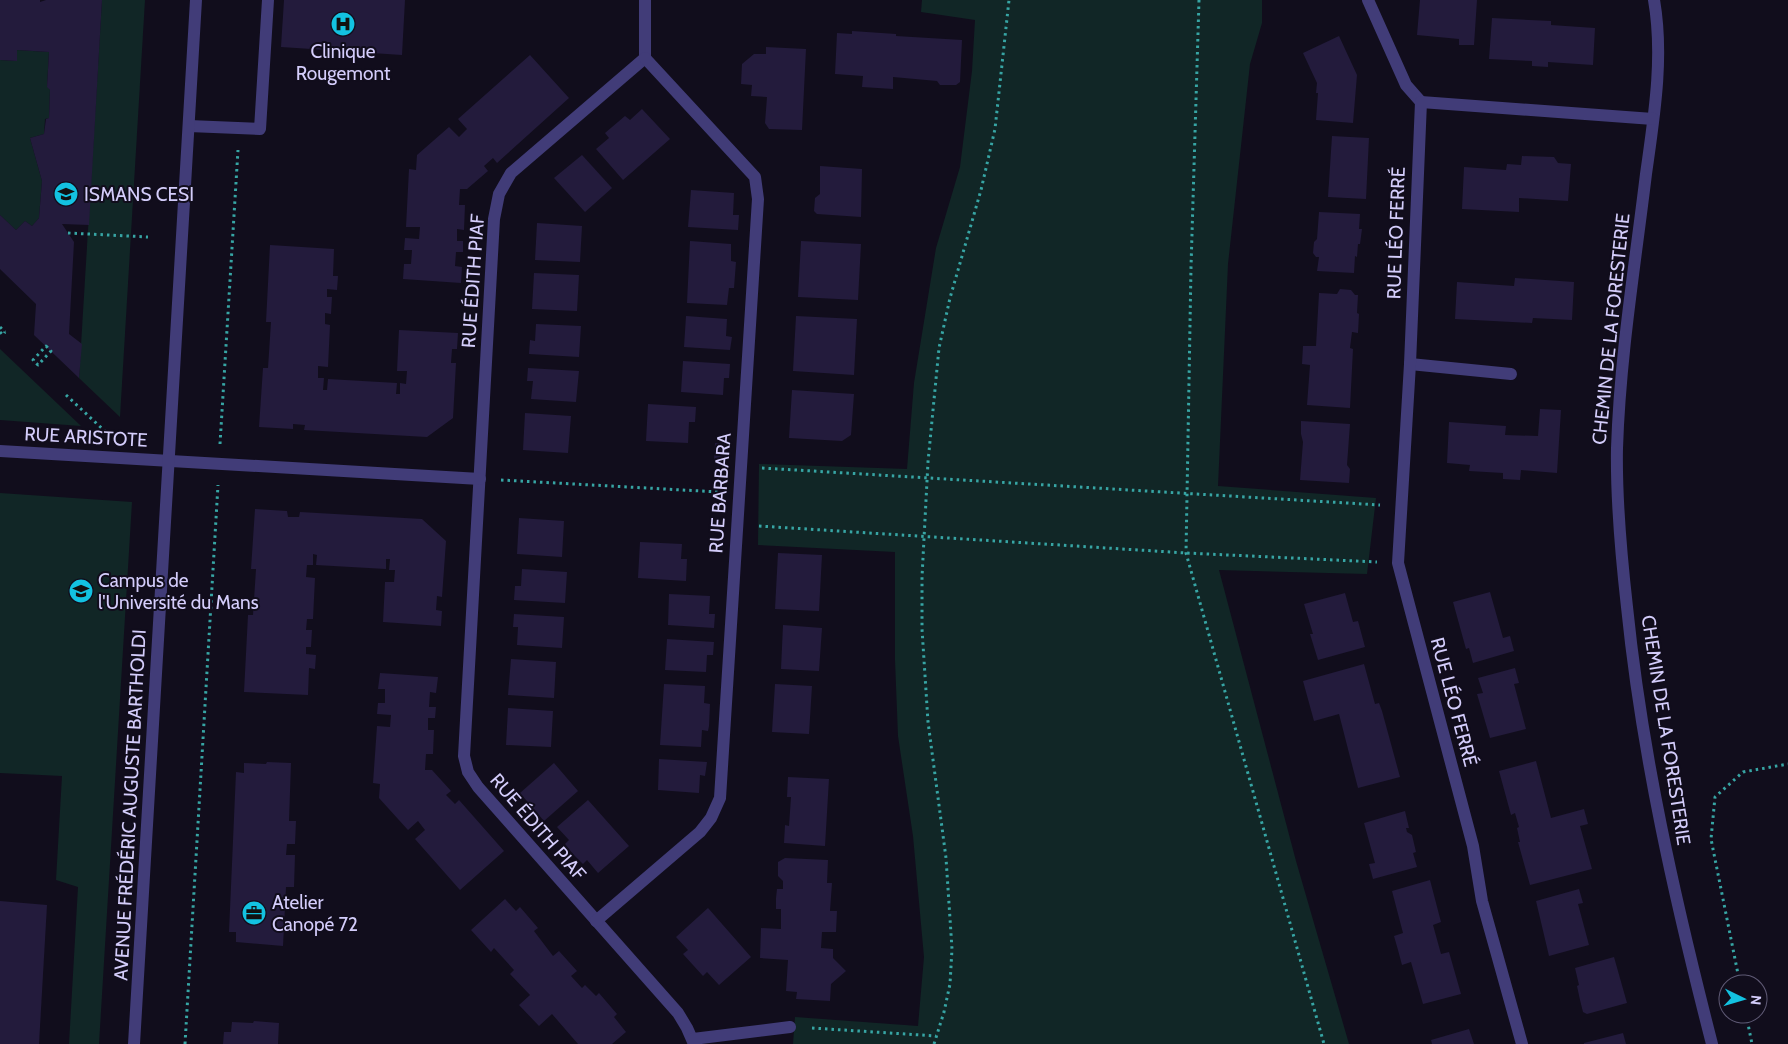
<svg xmlns="http://www.w3.org/2000/svg" width="1788" height="1044" font-family="Cabin,sans-serif">
<rect width="100%" height="100%" fill="#110d1c"/>
<g fill="#112626">
<polygon points="102,0 145,0 120,417 79,378"/>
<polygon points="922,0 1262,0 1262,23 1250,64 1228,264 1218,486 1376,498 1367,574 1219,570 1296,861 1349,1044 793,1044 795,1017 918,1026 924,957 913,836 898,736 895,660 895,552 758,545 759,464 907,469 914,383 936,248 960,167 972,71 975,20 921,12"/>
<polygon points="17,50 49,52 47,86 50,90 49,118 45,119 44,134 30,138 42,181 39,218 32,226 25,221 16,230 0,215 0,60 17,61"/>
<polygon points="0,349 81,426 0,420"/>
<polygon points="0,493 132,502 99,1044 69,1044 78,887 56,880 62,776 0,773"/>
</g>
<g fill="#231b3c">
<polygon points="0,0 40,0 40,2 46,0 102,0 89,225 62,224 74,242 69,334 82,344 79,378 34,335 36,304 0,269 0,215 16,230 25,221 32,226 39,218 42,181 30,138 44,134 46,119 49,118 50,90 47,87 49,52 17,50 17,61 0,60"/>
<polygon points="284,0 405,0 402,55 281,47"/>
<polygon points="1420,0 1477,0 1474,45 1459,45 1459,39 1417,35"/>
<polygon points="1492,18 1551,21 1551,25 1595,28 1593,65 1548,62 1548,67 1532,66 1532,61 1489,59"/>
<polygon points="852,31 896,34 896,36 962,40 960,82 956,85 940,85 937,81 893,77 893,89 862,87 863,76 835,74 837,33 852,34"/>
<polygon points="1339,36 1357,75 1353,123 1316,120 1318,93 1316,93 1317,83 1303,53"/>
<polygon points="766,47 806,49 802,130 769,129 765,123 767,97 751,96 752,85 741,84 742,64 754,54 766,54"/>
<polygon points="530,55 569,98 497,163 493,158 484,166 488,171 467,189 460,189 459,205 465,205 464,230 457,229 457,241 463,241 463,252 456,252 455,266 462,267 461,283 403,279 404,264 411,264 412,250 404,250 405,238 419,239 420,227 406,227 409,169 416,170 417,155 449,127 459,137 467,129 458,119"/>
<polygon points="642,109 670,139 623,180 596,149 609,138 605,133 625,116 630,120"/>
<polygon points="1332,136 1369,138 1366,199 1328,197"/>
<polygon points="582,155 612,188 585,212 554,178"/>
<polygon points="1522,156 1554,157 1558,163 1571,164 1568,201 1519,198 1519,212 1462,209 1464,167 1506,170 1507,164 1521,165"/>
<polygon points="820,166 862,169 861,217 817,214 814,211 815,198 820,194"/>
<polygon points="691,190 734,193 733,215 739,215 738,230 688,227"/>
<polygon points="1319,212 1360,214 1359,229 1362,229 1360,244 1358,244 1357,257 1355,256 1354,273 1317,271 1319,257 1316,257 1313,253 1314,242 1317,239"/>
<polygon points="537,223 582,226 580,262 535,260"/>
<polygon points="690,241 731,244 731,261 736,262 734,288 729,288 727,305 687,303"/>
<polygon points="801,241 861,244 858,300 798,297"/>
<polygon points="270,245 334,249 333,276 338,276 337,290 327,289 327,297 332,297 331,314 325,313 325,324 330,325 328,367 318,366 318,378 324,378 323,390 327,390 328,379 397,383 396,394 400,394 400,383 406,384 407,371 397,371 399,330 458,333 457,349 452,349 451,363 456,363 453,418 427,437 304,430 305,425 293,424 293,429 259,427 263,368 268,368 271,322 266,322"/>
<polygon points="534,273 579,275 577,311 532,309"/>
<polygon points="1515,278 1574,282 1572,320 1533,318 1532,323 1455,319 1457,282 1514,286"/>
<polygon points="1340,289 1351,290 1355,295 1358,295 1357,313 1359,314 1358,333 1352,332 1350,348 1353,349 1350,408 1307,405 1310,365 1302,364 1303,346 1316,346 1319,293 1337,294"/>
<polygon points="686,316 727,319 726,336 732,337 730,350 684,347"/>
<polygon points="796,316 857,319 854,375 793,371"/>
<polygon points="536,324 581,326 579,357 529,354 530,340 535,341"/>
<polygon points="683,361 730,364 729,378 724,378 723,395 681,392"/>
<polygon points="528,368 579,371 576,402 531,399 533,381 527,381"/>
<polygon points="792,390 854,394 851,435 842,441 789,438"/>
<polygon points="648,404 696,407 695,422 689,422 688,443 646,441"/>
<polygon points="1540,409 1561,410 1557,473 1521,470 1520,480 1503,479 1503,473 1469,471 1470,465 1447,463 1449,422 1506,426 1505,435 1538,436"/>
<polygon points="525,413 571,416 568,453 523,450"/>
<polygon points="1301,421 1350,424 1347,465 1350,469 1349,483 1300,480 1303,442 1301,434"/>
<polygon points="715,443 725,444 724,460 714,459"/>
<polygon points="255,509 287,511 288,517 299,517 300,512 422,519 446,541 442,597 437,596 436,610 442,611 441,626 383,622 385,582 394,582 395,570 389,570 390,559 386,559 386,569 316,565 317,555 313,554 313,565 307,565 306,577 315,578 313,619 307,619 306,630 312,630 311,647 306,647 306,654 316,655 315,669 309,668 308,695 244,692 248,615 253,615 256,569 251,569"/>
<polygon points="519,518 564,521 562,557 517,554"/>
<polygon points="640,542 682,544 681,559 687,559 686,581 638,578"/>
<polygon points="778,553 822,555 819,611 775,609"/>
<polygon points="522,569 567,572 565,603 514,600 515,586 521,586"/>
<polygon points="1490,592 1503,638 1510,636 1514,651 1473,663 1469,648 1466,649 1453,602"/>
<polygon points="1345,593 1353,622 1358,621 1365,647 1318,660 1310,634 1313,634 1304,604"/>
<polygon points="669,594 710,596 709,614 715,614 714,628 668,625"/>
<polygon points="514,614 564,617 562,648 517,645 518,627 513,627"/>
<polygon points="783,625 822,628 819,671 781,669"/>
<polygon points="667,639 714,642 713,655 707,655 706,672 665,670"/>
<polygon points="511,659 556,662 554,698 508,695"/>
<polygon points="1364,664 1375,704 1379,703 1382,711 1400,777 1358,788 1339,714 1314,721 1303,681"/>
<polygon points="1515,668 1519,683 1514,684 1526,729 1490,738 1477,694 1483,693 1478,678"/>
<polygon points="380,673 438,677 436,693 430,692 429,707 436,707 435,718 428,718 428,730 434,730 433,754 426,754 425,770 432,770 451,791 446,795 455,804 459,800 504,851 460,890 415,839 425,830 418,821 408,830 379,798 380,784 373,783 377,726 390,727 391,715 377,714 378,703 385,703 385,689 378,689"/>
<polygon points="664,684 705,686 704,703 710,704 709,726 708,731 702,730 701,747 660,745"/>
<polygon points="775,684 812,686 809,734 772,732"/>
<polygon points="508,708 553,711 551,747 506,745"/>
<polygon points="659,759 707,762 705,776 700,775 699,793 658,790"/>
<polygon points="1536,761 1551,818 1584,809 1588,824 1580,826 1592,869 1530,885 1518,842 1520,842 1517,828 1519,827 1515,813 1511,815 1499,771"/>
<polygon points="267,762 291,763 289,821 296,821 295,844 287,844 286,855 295,855 294,887 286,887 283,946 236,942 236,932 229,932 236,772 244,773 244,763 266,764"/>
<polygon points="554,763 578,791 544,821 520,793"/>
<polygon points="788,777 829,779 825,846 784,843 785,825 789,826 791,797 787,797"/>
<polygon points="588,800 629,846 598,873 587,860 583,864 573,854 565,844 569,840 557,827"/>
<polygon points="1405,811 1409,828 1406,828 1407,832 1412,835 1416,852 1413,853 1417,867 1373,879 1369,864 1375,863 1364,823"/>
<polygon points="785,858 828,860 827,883 832,883 830,911 837,911 836,932 822,932 821,948 833,949 833,958 846,971 831,984 830,1001 796,999 797,992 786,991 788,960 760,958 761,928 781,929 781,909 776,909 776,898 777,889 783,889 783,881 778,876 778,862"/>
<polygon points="1430,880 1441,922 1433,925 1441,954 1449,952 1461,994 1423,1004 1411,962 1402,965 1398,950 1394,936 1403,933 1392,891"/>
<polygon points="1579,889 1583,903 1578,904 1589,945 1549,956 1536,901"/>
<polygon points="505,899 516,911 520,907 538,928 534,931 553,956 559,951 577,971 571,976 582,988 585,985 596,996 599,993 617,1014 614,1017 626,1032 612,1044 578,1044 552,1014 539,1026 519,1005 530,995 510,974 514,970 494,948 491,952 471,930"/>
<polygon points="0,901 47,905 39,1044 0,1044"/>
<polygon points="708,908 751,957 719,985 707,972 703,976 683,954 688,950 676,937"/>
<polygon points="1614,957 1627,1003 1587,1014 1583,1012 1580,1000 1577,986 1579,985 1575,968"/>
<polygon points="254,1021 279,1023 278,1044 223,1044 224,1032 231,1032 232,1022 253,1023"/>
<polygon points="1469,1029 1474,1044 1432,1044 1431,1040"/>
<polygon points="1623,1033 1626,1044 1584,1044 1584,1043"/>
</g>
<g fill="none" stroke-linecap="round" stroke-linejoin="round">
<g stroke="#37a5a4" stroke-width="3" stroke-dasharray="2.5 4" stroke-linecap="butt">
<polyline points="1199,0 1191,267 1186,553 1324,1044"/>
<polyline points="68,233 148,237"/>
<polyline points="0,327 5,332"/>
<polyline points="0,332 3,335 5,332"/>
<polygon points="46,346 51,351 38,365 33,360"/>
<polyline points="66,395 109,435"/>
<polyline points="220,444 238,150"/>
<polyline points="762,468 1380,505"/>
<polyline points="501,480 719,492"/>
<polyline points="759,526 1186,553 1377,562"/>
<polyline points="1740,984 1711,839 1715,797 1743,772 1788,764"/>
<polyline points="1746,1014 1752,1044"/>
<polyline points="812,1028 936,1036"/>
<polyline points="185,1044 218,485"/>
<polyline points="934,1044 944,1012 950,984 952,949 946,858 928,722 922,629 922,577 928,462 939,348 950,298 981,190 995,129 1009,0"/>
</g>
<polyline stroke="#413c78" stroke-width="12" points="189,126 260,129 268,0"/>
<g stroke="#413c78" stroke-width="12">
<polyline points="645,0 645,58 511,173 499,194 494,219 464,756 468,772 478,787 678,1013 687,1028 694,1044"/>
<polyline points="1368,0 1406,85 1421,102"/>
<path d="M 1654,0 C 1664,57 1654,117 1646,174 C 1635,265 1620,356 1617,448 C 1616,501 1621,554 1627,607 C 1642,755 1675,900 1712,1044"/>
<polyline points="1410,364 1511,374"/>
<polyline points="0,451 480,479"/>
<polyline points="596,921 700,832 711,818 720,798 758,199 755,177 645,58"/>
<polyline points="693,1039 790,1027"/>
<polyline points="1522,1044 1482,901 1473,846 1398,563 1410,364 1421,102 1653,119"/>
</g>
<polyline stroke="#413c78" stroke-width="12" points="134,1044 196,0"/>
</g>
<defs>
<symbol id="hospital-disc" viewBox="-11 -11 22 22"><circle r="9.5" fill="#13c2e1" stroke="#110d1c"/><path d="M-5-5h3v3.5h4V-5h3V5h-3V1.5h-4V5h-3Z" fill="#111"/></symbol>
<symbol id="university-disc" viewBox="-11 -11 22 22"><circle r="9.5" fill="#13c2e1" stroke="#110d1c"/><path d="M0-5L7-2L0 1L-7-2ZM-4 1L0 2.5L4 1V4Q0 6-4 4Z" fill="#111"/></symbol>
<symbol id="office-disc" viewBox="-11 -11 22 22"><circle r="9.5" fill="#13c2e1" stroke="#110d1c"/><path d="M-6-3h4V-5.5h4V-3h4V5H-6ZM-1-4.5V-3h2v-1.5ZM-6 0V1H6V0Z" fill="#111"/></symbol>
</defs>
<g fill-rule="evenodd">
<use href="#hospital-disc" x="329" y="10" width="28" height="28"/>
<use href="#university-disc" x="52" y="180" width="28" height="28"/>
<use href="#university-disc" x="67" y="577" width="28" height="28"/>
<use href="#office-disc" x="240" y="899" width="28" height="28"/>
</g>
<g text-anchor="middle" dominant-baseline="central" stroke-width="4" stroke-linejoin="round" paint-order="stroke">
<g font-size="19" fill="#d4cdfb" stroke="#110d1c" text-anchor="start">
<text x="343" y="51" text-anchor="middle">Clinique<tspan x="343" dy="22">Rougemont</tspan></text>
<text x="84" y="194">ISMANS CESI</text>
<text x="98" y="580">Campus de<tspan x="98" dy="22">l'Université du Mans</tspan></text>
<text x="272" y="902">Atelier<tspan x="272" dy="22">Canopé 72</tspan></text>
</g>
<g font-size="19" fill="#d4cdfb" stroke="#110d1c">
<text transform="translate(1396 233) rotate(-88)">RUE LÉO FERRÉ</text>
<text transform="translate(473 281) rotate(-86)">RUE ÉDITH PIAF</text>
<text transform="translate(1611 329) rotate(-84)">CHEMIN DE LA FORESTERIE</text>
<text transform="translate(86 437) rotate(3)">RUE ARISTOTE</text>
<text transform="translate(720 493) rotate(-86)">RUE BARBARA</text>
<text transform="translate(1454 702) rotate(75)">RUE LÉO FERRÉ</text>
<text transform="translate(1666 730) rotate(81)">CHEMIN DE LA FORESTERIE</text>
<text transform="translate(130 805) rotate(-87)">AVENUE FRÉDÉRIC AUGUSTE BARTHOLDI</text>
<text transform="translate(538 827) rotate(49)">RUE ÉDITH PIAF</text>
</g>
</g>
<g transform="translate(1743 999) rotate(95)"><circle r="24" fill="#110d1c" stroke="#5f5a75"/>
<path d="M0-4L9 19L0 12L-9 19Z" fill="#13c2e1"/>
<text y="-8" font-size="14" font-weight="bold" text-anchor="middle" fill="#d4cdfb">N</text>
</g>
</svg>
